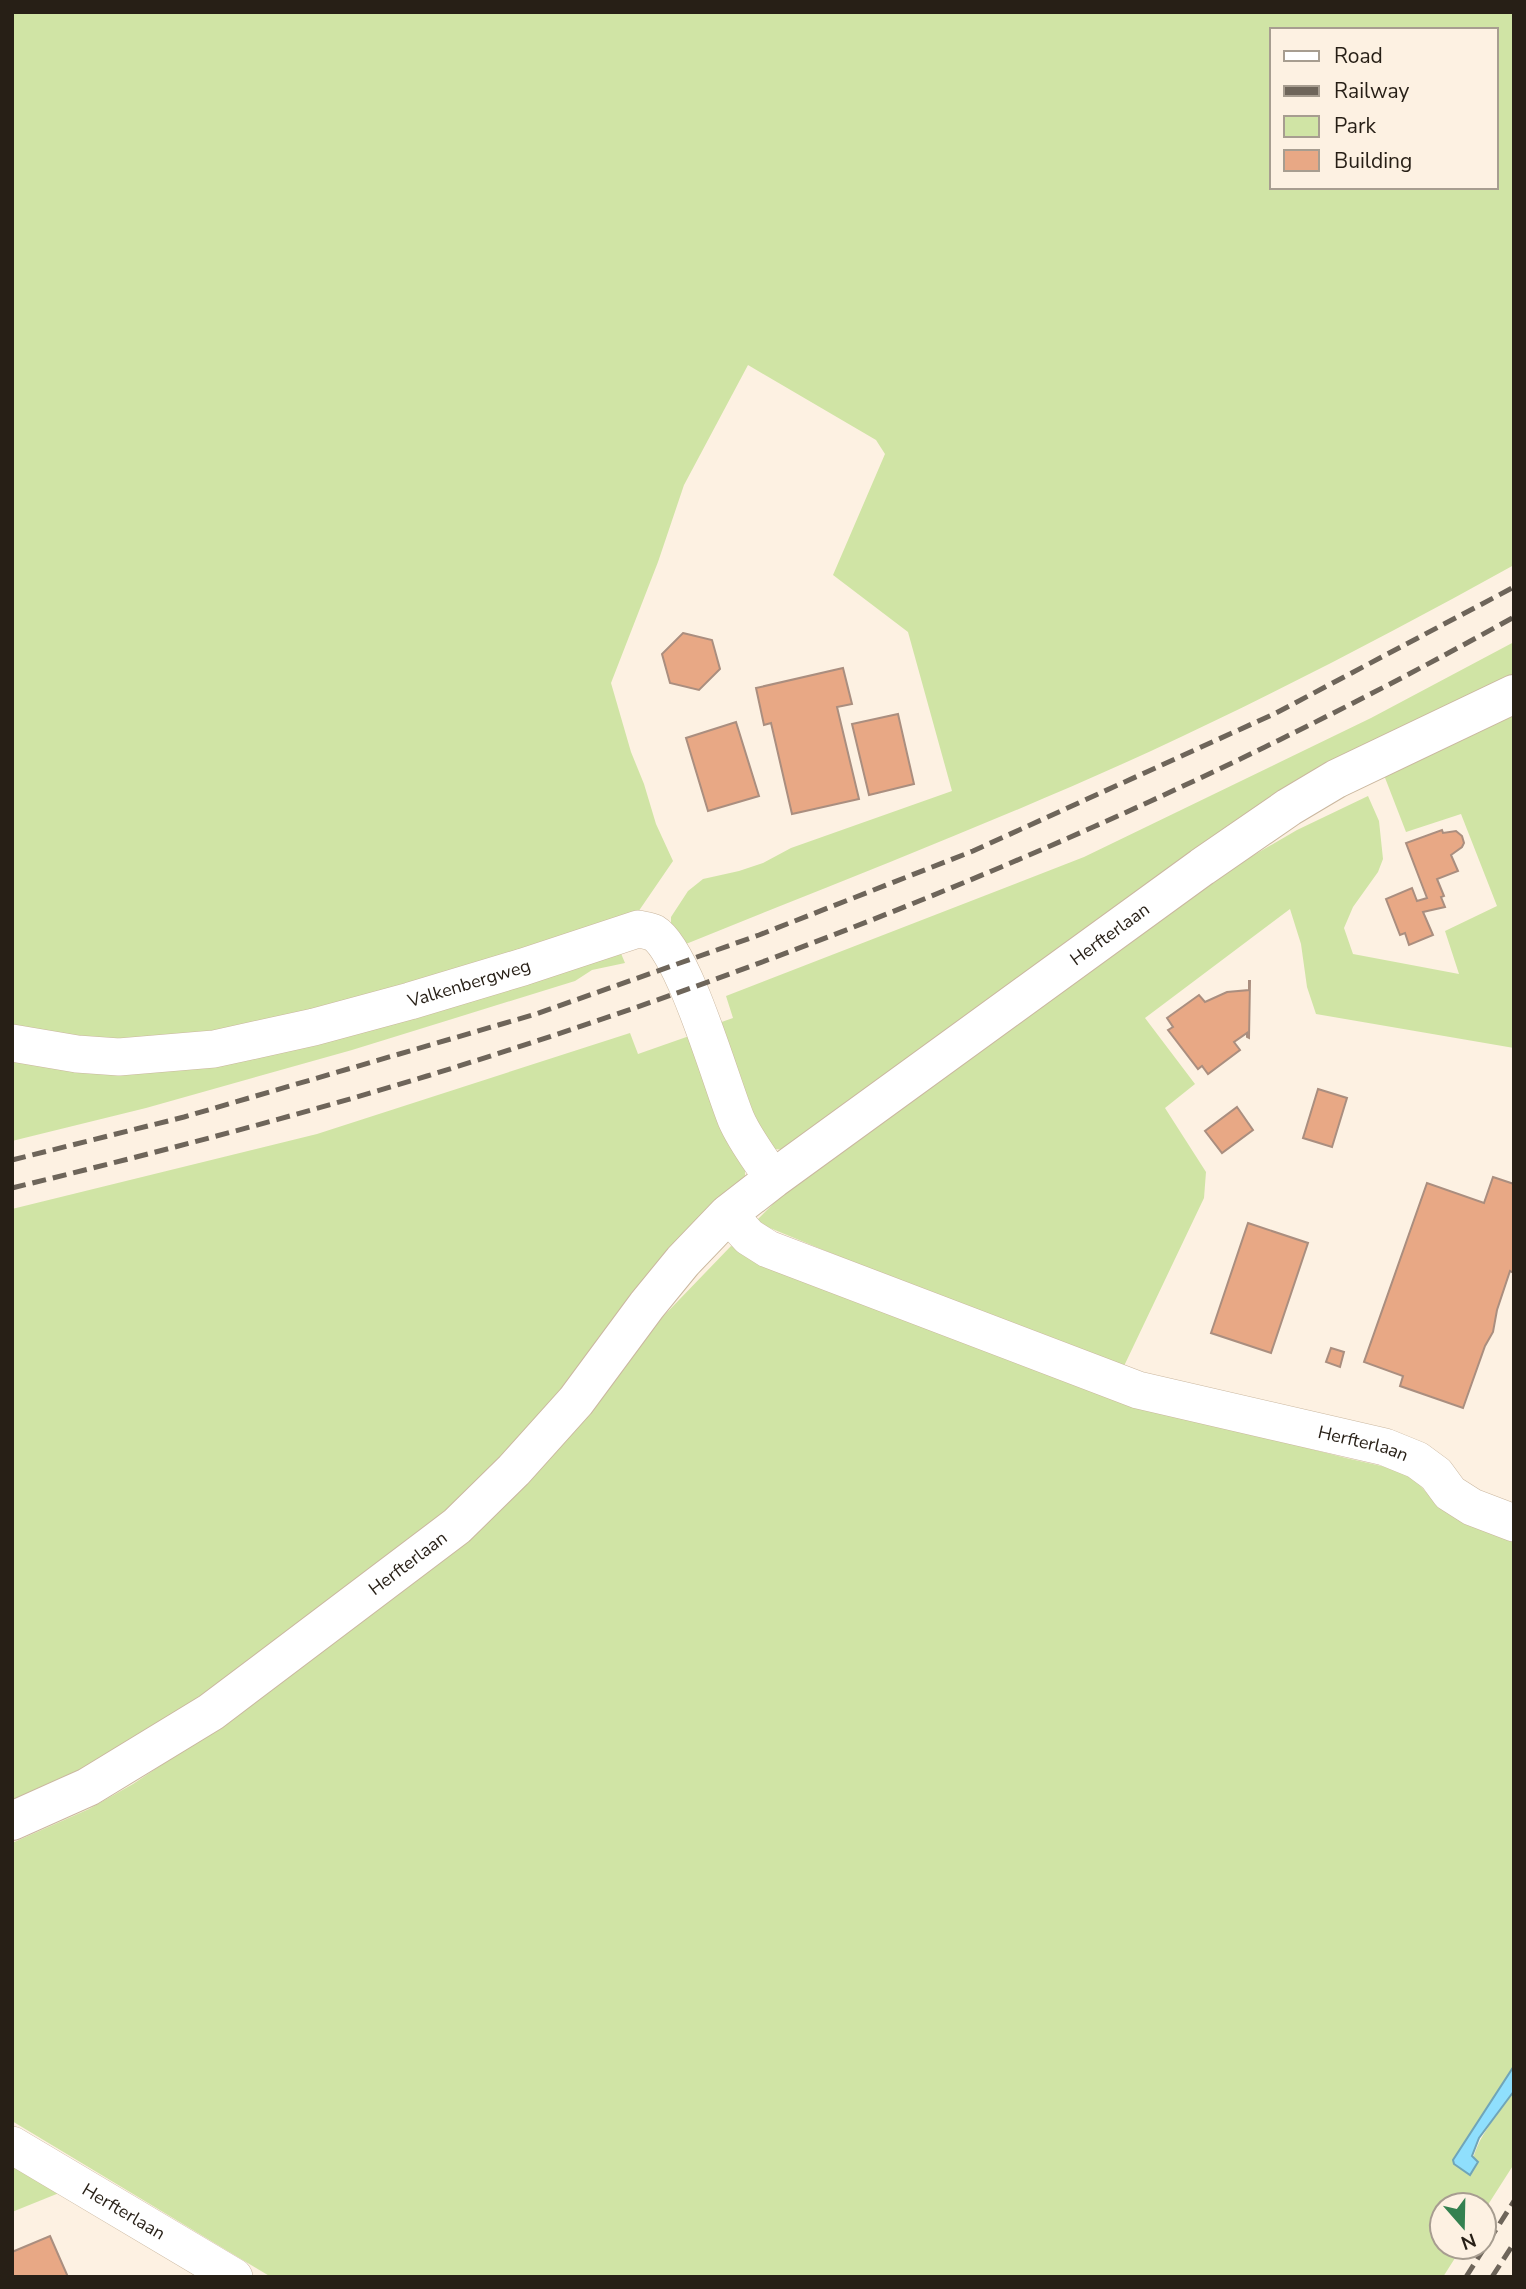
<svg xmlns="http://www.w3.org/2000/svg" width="1526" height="2289" font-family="'Nunito Sans',sans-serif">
<rect width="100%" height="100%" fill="#fdf1e2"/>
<g fill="#d0e4a5" fill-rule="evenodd">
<path d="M 12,12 L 1514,12 L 1514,565 C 1395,631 1274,694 1151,751 C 998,821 841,881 686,944 L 671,926 L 671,917 L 688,891 L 703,879 L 739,871 L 763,863 L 791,848 L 952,791 L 908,632 L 833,575 L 885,454 L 876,440 L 748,365 L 684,485 L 658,562 L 611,683 L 631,752 L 644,784 L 656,824 L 673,861 L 636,915 L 394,996 L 142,1047 L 12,1030 ZM 1272,30 L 1496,30 L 1496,187 L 1272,187 Z"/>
<polygon points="1514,642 1514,680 786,1150 774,1149 766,1145 713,1025 733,1018 726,996 1084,857 1371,718"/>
<polygon points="1514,712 1514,1048 1316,1014 1307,987 1301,944 1290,909 1145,1018 1195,1084 1165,1108 1206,1172 1204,1198 1124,1366 943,1299 755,1222 780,1197 879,1117 1247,859 1297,830 1368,796 1379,821 1383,859 1378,872 1353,907 1344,928 1353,954 1459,974 1445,931 1497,906 1461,814 1406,832 1382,770"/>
<polygon points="617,944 625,963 592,970 575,981 352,1050 146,1108 12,1141 12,1052 109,1065"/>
<polygon points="630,1033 638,1054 695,1034 745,1166 745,1177 497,1469 288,1639 102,1760 12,1807 12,1209 317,1134"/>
<path d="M 731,1246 L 1222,1426 L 1346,1458 L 1408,1472 L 1442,1510 L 1514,1538 L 1514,2066 L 1453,2160 L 1454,2164 L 1470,2175 C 1474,2138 1494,2121 1514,2091 L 1514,2164 L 1484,2211 L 1484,2205 L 1442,2205 L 1442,2247 L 1462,2247 L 1443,2277 L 1399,2277 L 1392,2275 L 1390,2277 L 271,2277 L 12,2121 L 12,1843 L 89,1809 L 133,1784 L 248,1707 L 625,1356 Z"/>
<polygon points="12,2154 69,2189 12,2212"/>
</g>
<polygon fill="#8fdffd" stroke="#70a5b8" stroke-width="2" points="1514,2066 1514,2091 1479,2138 1472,2156 1478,2162 1470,2175 1454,2164 1453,2160"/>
<g fill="#e8a885" stroke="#aa8e7f" stroke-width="2">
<polygon points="683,633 712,640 720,669 699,690 670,683 662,654"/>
<polygon points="843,668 852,704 837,707 859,799 792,814 771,723 764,725 756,688"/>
<polygon points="898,714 914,784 869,795 852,724"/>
<polygon points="736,722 759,796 708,811 686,738"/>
<polygon points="1442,830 1443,833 1456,831 1462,836 1464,843 1462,847 1451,855 1458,871 1437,879 1444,896 1441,897 1445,907 1423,912 1433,935 1409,945 1405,933 1400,935 1386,899 1412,888 1417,901 1427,898 1406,843"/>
<polygon points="1249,981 1250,981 1249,1038 1247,1037 1247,1033 1234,1042 1240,1050 1208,1074 1202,1066 1198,1069 1168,1030 1173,1027 1167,1018 1199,995 1205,1002 1227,992 1249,990"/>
<polygon points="1318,1089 1347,1098 1332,1147 1303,1138"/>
<polygon points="1237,1107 1253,1130 1222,1153 1205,1131"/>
<polygon points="1493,1177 1514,1184 1514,1273 1510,1271 1497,1310 1493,1332 1485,1346 1463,1408 1400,1386 1403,1376 1364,1362 1427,1183 1484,1203"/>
<polygon points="1248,1223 1308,1243 1271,1353 1211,1333"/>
<polygon points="1331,1348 1344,1352 1340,1367 1326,1362"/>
<polygon points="50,2236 68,2277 12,2277 12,2252"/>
</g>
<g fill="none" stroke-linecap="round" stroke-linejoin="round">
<defs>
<g id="street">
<path id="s1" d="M 12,1043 L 77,1054 L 119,1057 L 214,1049 L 314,1027 L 410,1001 L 523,967 L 638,929 C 642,930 650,931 654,933 C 684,951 721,1082 736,1119 C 745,1140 761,1160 773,1179"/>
<path id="s2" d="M 728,1214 L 749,1237 L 768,1249 L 1138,1390 L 1385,1447 L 1417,1460 L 1436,1474 L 1450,1493 L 1472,1507 L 1514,1523"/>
<path id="s3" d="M 12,2145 L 234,2277"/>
</g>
<g id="secondary">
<path id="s4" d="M 12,1821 L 88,1787 L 211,1712 L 457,1526 L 514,1470 L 576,1401 L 647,1305 L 683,1261 L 728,1214 L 773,1179 L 1202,867 L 1289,807 L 1336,779 L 1514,694"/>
</g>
</defs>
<use href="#street" stroke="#cab79f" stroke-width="38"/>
<use href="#secondary" stroke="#cab79f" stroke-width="40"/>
<use href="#street" stroke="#fff" stroke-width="37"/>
<use href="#secondary" stroke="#fff" stroke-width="38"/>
<g stroke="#6e655a" stroke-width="5" stroke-dasharray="14 7" stroke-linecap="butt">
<polyline points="12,1160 184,1117 536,1014 759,935 973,851 1276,713 1514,587"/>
<path d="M 12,1188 C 151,1154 290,1118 427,1076 C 802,960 1170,809 1514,617"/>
<polyline points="1466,2277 1514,2201"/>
<polyline points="1492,2277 1514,2243"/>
</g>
</g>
<g text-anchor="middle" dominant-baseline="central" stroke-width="5" stroke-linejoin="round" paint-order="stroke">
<g font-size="18" fill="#271f16" stroke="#fdf1e2">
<text stroke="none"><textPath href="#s4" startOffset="1423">Herfterlaan</textPath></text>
<text stroke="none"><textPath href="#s1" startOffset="467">Valkenbergweg</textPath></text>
<text stroke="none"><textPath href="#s2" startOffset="681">Herfterlaan</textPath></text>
<text stroke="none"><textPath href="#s4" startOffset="474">Herfterlaan</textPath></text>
<text stroke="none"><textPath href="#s3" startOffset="130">Herfterlaan</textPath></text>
</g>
</g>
<rect width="1526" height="2289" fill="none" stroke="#271f16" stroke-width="28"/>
<rect x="1270" y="28" width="228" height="161" fill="#fdf1e2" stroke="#a79d90" stroke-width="2"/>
<rect x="1284" y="51" width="35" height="10" fill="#ffffff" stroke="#a79d90" stroke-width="2"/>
<text x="1334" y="63" font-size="21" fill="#271f16">Road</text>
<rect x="1284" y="86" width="35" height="10" fill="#6e655a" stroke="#a79d90" stroke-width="2"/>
<text x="1334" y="98" font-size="21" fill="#271f16">Railway</text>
<rect x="1284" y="116" width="35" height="21" fill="#d0e4a5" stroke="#a79d90" stroke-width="2"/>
<text x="1334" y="133" font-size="21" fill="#271f16">Park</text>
<rect x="1284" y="150" width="35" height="21" fill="#e8a885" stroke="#a79d90" stroke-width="2"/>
<text x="1334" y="168" font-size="21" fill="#271f16">Building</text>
<g transform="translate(1463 2226) rotate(160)"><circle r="33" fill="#fdf1e2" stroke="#a79d90" stroke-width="2"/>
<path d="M0-5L12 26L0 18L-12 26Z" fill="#348150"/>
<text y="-10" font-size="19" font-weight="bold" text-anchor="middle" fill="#271f16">N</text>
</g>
</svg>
